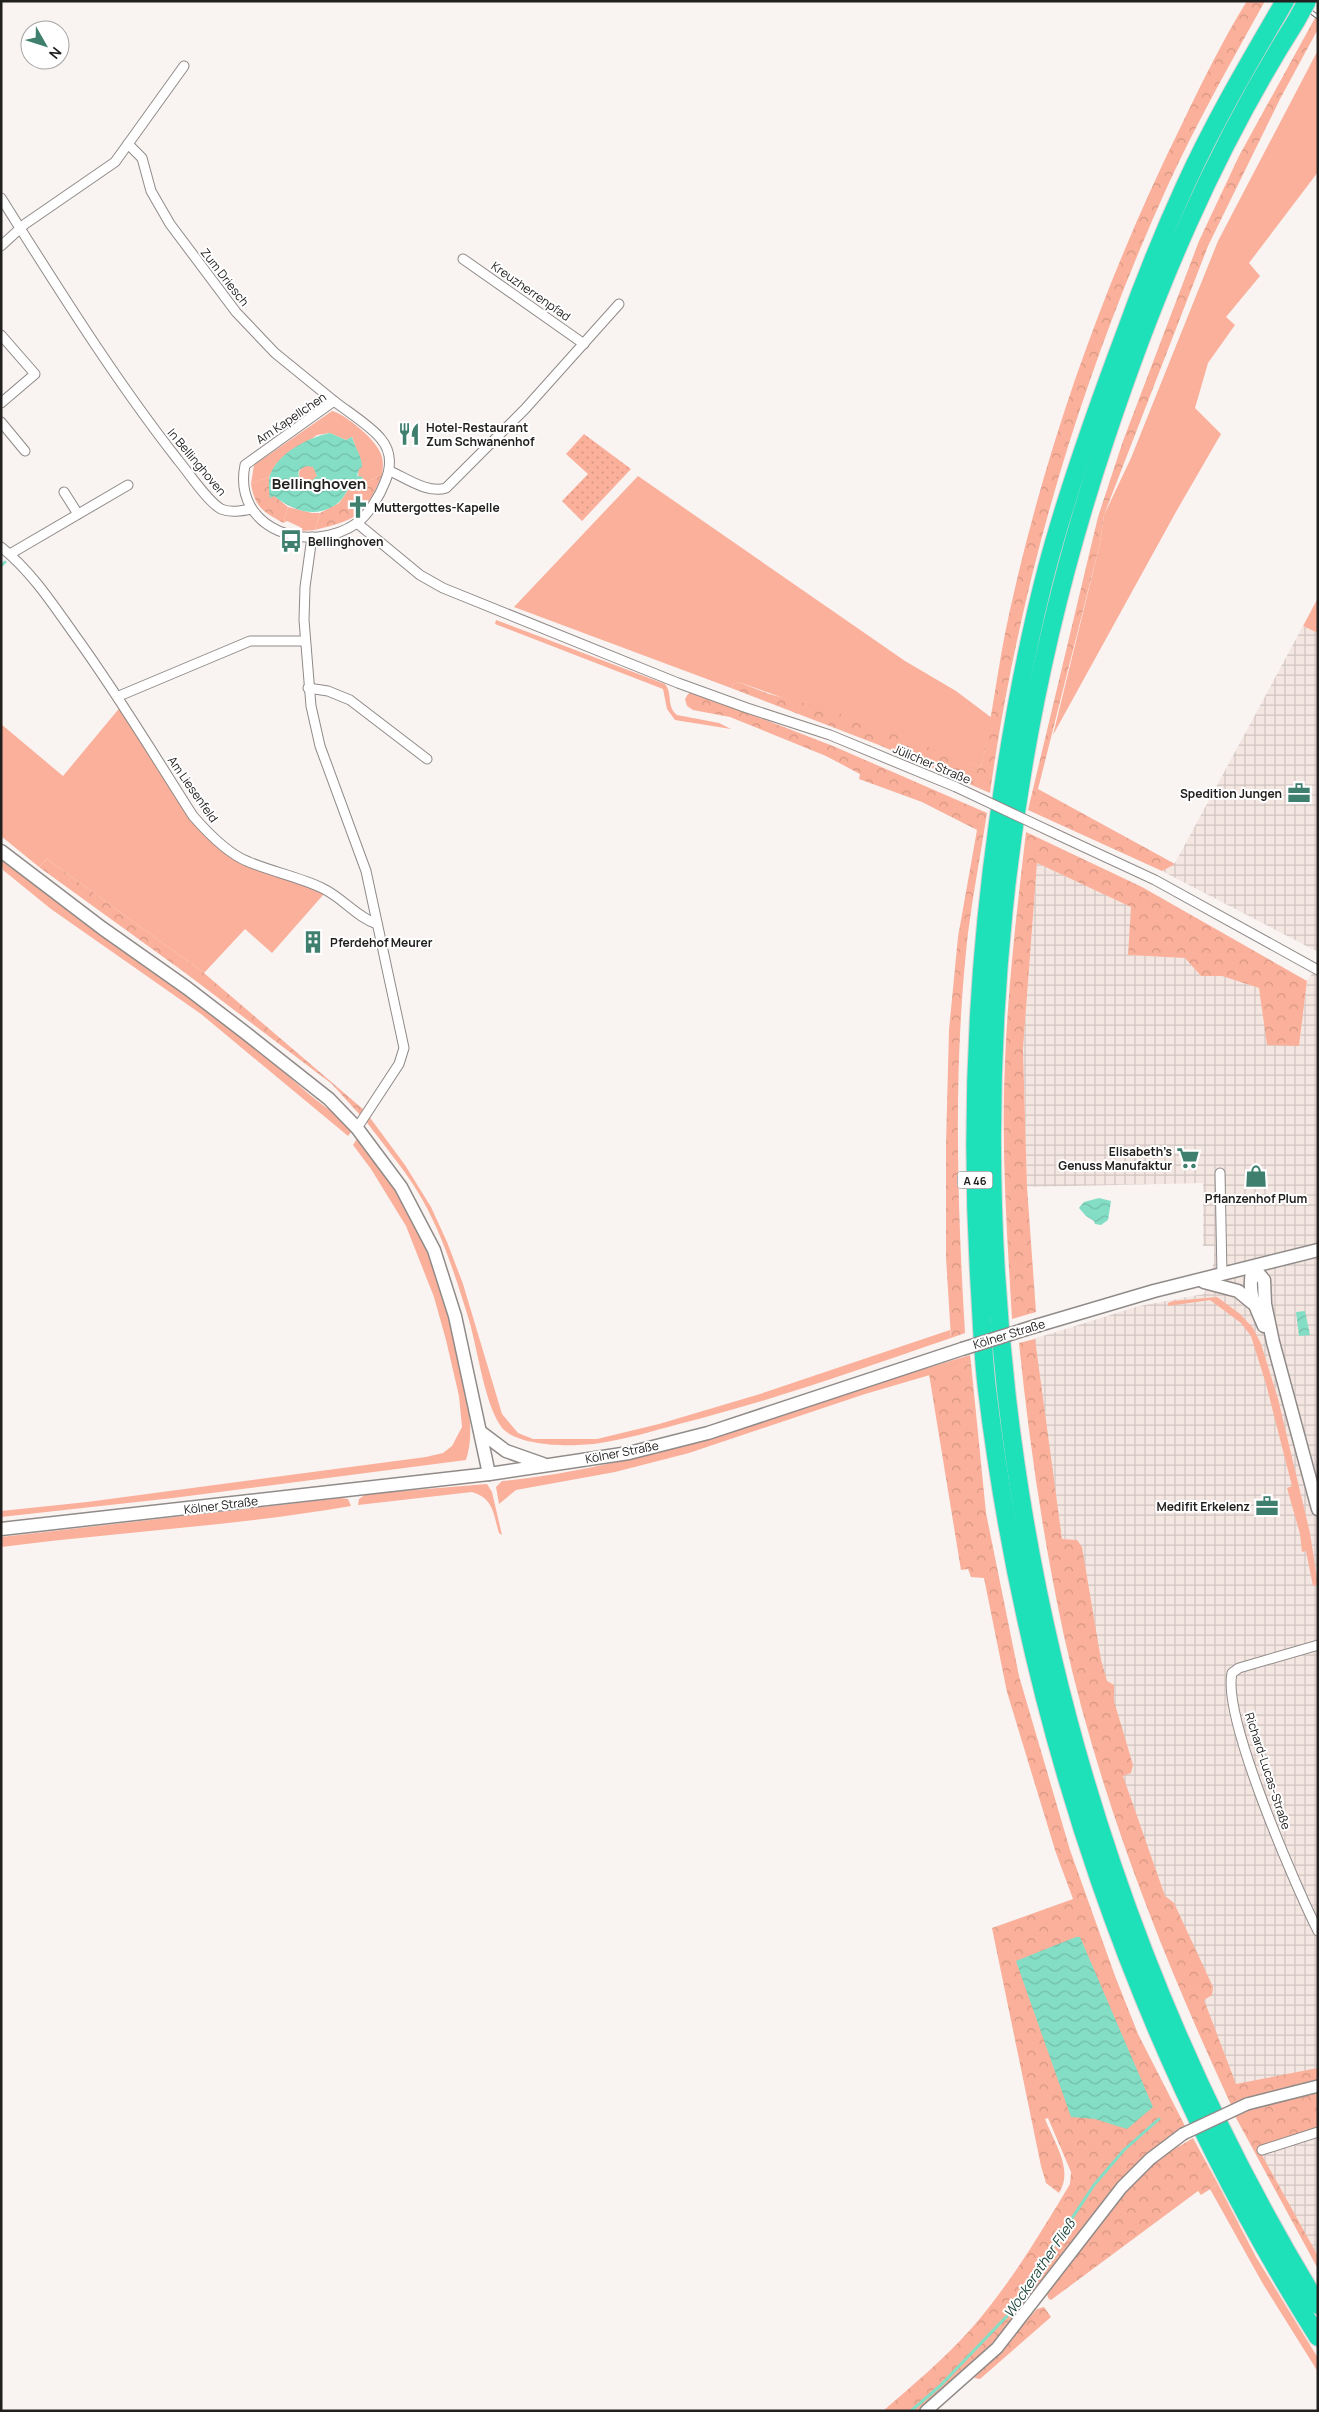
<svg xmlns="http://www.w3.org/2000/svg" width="1319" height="2412" font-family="Manrope,sans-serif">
<defs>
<pattern id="industrial-grid" width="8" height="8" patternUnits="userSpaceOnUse" patternTransform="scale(1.25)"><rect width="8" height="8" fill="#f4e6e1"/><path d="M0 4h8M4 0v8" fill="none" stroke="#d1c5c1"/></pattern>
<pattern id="forest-crowns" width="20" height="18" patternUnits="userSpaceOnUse" patternTransform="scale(1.25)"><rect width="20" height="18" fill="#fab09a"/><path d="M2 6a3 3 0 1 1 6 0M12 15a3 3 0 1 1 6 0" fill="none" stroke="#d69784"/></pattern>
<pattern id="park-dots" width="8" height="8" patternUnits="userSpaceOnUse" patternTransform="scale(1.25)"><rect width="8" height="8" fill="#fab09a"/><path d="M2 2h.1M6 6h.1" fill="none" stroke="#d69784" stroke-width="1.8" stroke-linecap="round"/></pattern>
<pattern id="water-waves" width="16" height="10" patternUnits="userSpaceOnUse" patternTransform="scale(1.25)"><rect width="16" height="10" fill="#84dec5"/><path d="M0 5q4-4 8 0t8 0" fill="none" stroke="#72bea9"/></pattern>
</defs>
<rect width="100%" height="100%" fill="#f9f3f2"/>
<g fill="url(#industrial-grid)">
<polygon points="1303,626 1318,633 1318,952 1162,871 1175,863"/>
<polygon points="1037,863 1132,907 1128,955 1185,958 1201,976 1222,976 1259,988 1299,1046 1307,981 1318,965 1318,2069 1225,2087 1090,1721 1024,1342 1139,1306 1204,1294 1214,1262 1214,1246 1203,1246 1203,1183 1027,1187 1023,1049"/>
<polygon points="1318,2136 1318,2256 1261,2154"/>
</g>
<g fill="#fab09a">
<polygon points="1318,50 1318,172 1249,263 1260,276 1226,317 1235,325 1208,363 1195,408 1221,434 1177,510 1053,735 1100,543 1104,515 1131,458 1218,241"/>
<path d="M 332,411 C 345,414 375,439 380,452 C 384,460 383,467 382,475 L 366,482 L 362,480 L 363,478 L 358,478 L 359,456 L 352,437 L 346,440 L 330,433 L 317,435 L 276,464 L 269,477 L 251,484 L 254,465 Z"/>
<circle cx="308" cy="474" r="9"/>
<polygon points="638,476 905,661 956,691 992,718 981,767 738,682 733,684 731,688 514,607"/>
<polygon points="288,507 312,513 320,513 315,530 303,531 300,527 287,521 283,523"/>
<polygon points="1318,598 1318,633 1303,626"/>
<path d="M 496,620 L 665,684 C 673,694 666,706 677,715 L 719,723 L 731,729 L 675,720 L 667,709 L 663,689 L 495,624 Z"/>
<polygon points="122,705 159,764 224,849 324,894 272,953 245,929 204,973 47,859 39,867 1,836 1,724 63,776"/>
<path d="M 1,859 C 100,938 208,1004 303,1089 C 319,1104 338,1113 352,1131 L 348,1136 L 201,1014 L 51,909 L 3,870 Z"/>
<path d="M 368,1115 L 405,1165 L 431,1207 L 447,1242 L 463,1284 L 502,1414 L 518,1433 L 533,1439 L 597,1439 L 659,1424 L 760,1394 L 950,1330 L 951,1338 C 861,1369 771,1401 679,1424 C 653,1431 627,1439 600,1443 C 576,1447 514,1448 500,1425 C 484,1400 478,1351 469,1320 C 455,1275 441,1229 416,1189 C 401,1165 382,1143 365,1120 Z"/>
<path d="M 357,1139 C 364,1144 369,1153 374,1159 C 424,1223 447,1299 462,1377 C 468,1403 475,1433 466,1460 L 173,1498 L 1,1517 L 1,1511 L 87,1502 L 426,1457 L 443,1453 L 452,1446 L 462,1427 L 459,1396 L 446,1340 L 434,1297 L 406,1226 L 371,1169 L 353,1145 Z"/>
<polygon points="1217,1297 1240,1314 1253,1328 1261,1344 1278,1399 1310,1533 1318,1585 1313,1586 1306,1551 1302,1552 1300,1534 1287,1488 1292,1486 1266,1384 1251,1336 1241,1323 1210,1300 1168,1306 1168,1303 1173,1301"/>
<path d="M 970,1355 L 971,1363 L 865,1394 L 689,1453 L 615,1472 L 516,1490 L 499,1504 L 496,1487 L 502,1481 C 614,1470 719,1435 825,1400 C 873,1384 922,1370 970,1355 Z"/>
<path d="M 487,1484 L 492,1492 L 502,1535 L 499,1533 C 493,1513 494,1499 472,1492 L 358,1505 L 359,1499 L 366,1494 Z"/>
<path d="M 341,1498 L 348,1499 L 351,1506 C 236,1526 118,1532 1,1547 L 1,1537 Z"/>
<polygon points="1218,2184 1256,2257 1318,2358 1318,2372 1263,2284 1210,2189"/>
</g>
<g fill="url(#forest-crowns)">
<path d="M 1247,1 L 1265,1 C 1231,62 1197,122 1168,185 C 1081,376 1019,584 990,793 L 879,745 L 731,688 L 733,684 L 738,682 L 769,694 L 830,710 L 981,767 C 993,715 998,662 1010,610 C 1047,442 1106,278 1182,124 C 1202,83 1222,41 1247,1 Z"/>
<polygon points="1315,18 1318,20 1318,29 1280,99 1208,246 1104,515 1100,543 1038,789 1175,864 1162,871 1028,810 1098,517 1123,441 1199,241 1239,156"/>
<path d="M 382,475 C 364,517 358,519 315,530 L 320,513 L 339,503 L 351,486 L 362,480 L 366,482 Z"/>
<path d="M 269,477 L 271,493 L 288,507 L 283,523 C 263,511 255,508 251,484 Z"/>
<path d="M 693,692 L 833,746 L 987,813 C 981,853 973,893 968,933 C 953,1065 957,1200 965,1333 L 951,1338 L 946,1257 L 946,1145 L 949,1030 L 958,937 L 977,830 L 922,802 L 859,779 L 860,774 L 826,756 L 730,717 L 693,710 L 687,706 L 685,699 L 688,694 Z"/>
<path d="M 1026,832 L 1142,887 L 1307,981 L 1299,1046 L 1267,1045 L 1259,988 L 1222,976 L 1201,976 L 1185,958 L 1128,955 L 1131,907 L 1037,863 L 1023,1049 L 1027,1187 L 1036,1312 L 1012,1319 C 1007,1234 1001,1148 1005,1062 C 1008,985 1017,909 1026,832 Z"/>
<polygon points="47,859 204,973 364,1110 360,1115 332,1084 184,972 39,867"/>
<path d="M 1035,1339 L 1062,1539 L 1077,1540 L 1082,1547 L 1101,1660 L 1107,1681 L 1114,1685 L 1114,1701 L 1133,1765 L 1131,1773 L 1123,1776 L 1165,1896 L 1174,1903 L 1213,1987 L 1212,1995 L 1204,2000 L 1236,2084 L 1318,2068 L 1318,2082 L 1277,2091 L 1232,2107 C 1162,1956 1100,1799 1064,1636 C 1043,1539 1029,1441 1019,1343 Z"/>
<path d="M 971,1363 L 986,1513 L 1019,1676 L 1070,1850 L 1115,1976 L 1138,2034 L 1185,2126 L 1166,2140 L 989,2347 L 919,2411 L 883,2411 C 913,2385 944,2359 970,2330 C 1009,2286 1040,2234 1070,2184 L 1071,2172 L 1048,2118 L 1045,2119 C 1054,2142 1074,2170 1059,2193 L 1046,2183 L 1041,2166 L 992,1928 L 1073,1899 L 1055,1850 L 1007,1692 L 984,1578 L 971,1577 L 968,1569 L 961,1570 L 929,1374 Z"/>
<polygon points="1318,2090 1318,2129 1258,2148 1318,2256 1318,2269 1235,2116 1273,2101"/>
<path d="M 1193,2138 L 1218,2184 L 1201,2195 L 1198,2191 L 1055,2297 L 1051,2300 L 1048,2298 L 1047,2294 C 1080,2250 1111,2197 1154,2163 C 1166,2153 1180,2146 1193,2138 Z"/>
<polygon points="1044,2307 1051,2317 980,2379 974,2378 1037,2309"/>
</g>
<polygon fill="url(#park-dots)" points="584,434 631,469 582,521 562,501 588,474 566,454"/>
<g fill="url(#water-waves)" fill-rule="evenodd">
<path d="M 330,433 L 346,440 L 352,437 C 355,448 362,456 362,467 L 359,469 L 357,476 L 363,477 C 360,482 355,483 351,486 C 346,491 344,498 339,502 C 318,520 293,511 274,496 L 270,498 C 269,494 268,480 270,475 C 278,453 309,437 330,433 ZM 306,466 L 313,467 L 317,476 L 308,484 C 301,481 297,478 299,470 Z"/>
<polygon points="1099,1198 1111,1201 1108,1220 1101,1225 1095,1224 1094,1221 1086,1216 1079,1208 1084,1202"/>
<polygon points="1305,1311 1310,1335 1299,1336 1296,1312"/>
<polygon points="1076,1937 1080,1937 1153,2107 1127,2129 1095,2119 1071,2117 1016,1961"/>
</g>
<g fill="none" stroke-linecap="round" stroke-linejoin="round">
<g stroke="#84dec5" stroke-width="3">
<polyline points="1,566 5,562"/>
<polyline points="911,2411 940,2386 1008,2315 1094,2185 1124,2150 1159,2119"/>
</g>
<defs>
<g id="minor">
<polyline points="128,144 142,158 151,191 170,224 236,312 275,353 334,401"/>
<path d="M 1,198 C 58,288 113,377 178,460 C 189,473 207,501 221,509 C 231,513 241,511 251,509"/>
<polyline points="1,246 25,224 115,162 184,66"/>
<polyline points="463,259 584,344"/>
<polyline points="1,335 35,374 1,403"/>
<path d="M 334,401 C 348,412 371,426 381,439 C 392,452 391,468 385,482 C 380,495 369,514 357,523 C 310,556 232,530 245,465 Z"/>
<polyline points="1,422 25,451"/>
<path d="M 390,471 C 406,478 428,494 446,488 L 525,409 L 619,304"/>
<polyline points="64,492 78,514"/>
<polyline points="357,523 420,575 443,588 678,683 747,708 830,735 956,787"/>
<polyline points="312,537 305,587 304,620 311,706 320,746 366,871 404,1048 399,1064 357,1128"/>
<path d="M 1,547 C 31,571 52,603 74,634 C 117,693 154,755 193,816 C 207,832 230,855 249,862 C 273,872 299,877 322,888 C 342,897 356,917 377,924"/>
<polyline points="10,554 128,485"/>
<polyline points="308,688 328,691 350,700 427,759"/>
<polyline points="119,696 250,641 305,641"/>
<polyline points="1058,835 1155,880 1318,970"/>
<polyline points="1220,1173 1222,1275"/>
<path d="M 1318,1645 L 1239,1668 L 1232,1673 C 1222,1717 1295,1885 1318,1931"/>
<polyline points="1262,2150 1318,2132"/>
</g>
<g id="tertiary">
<polyline points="1247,2104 1318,2086"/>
<polyline points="926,2411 997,2348 1122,2187 1150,2159 1183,2134"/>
</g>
<g id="secondary">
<polyline points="1,851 102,928 187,988 247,1034 329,1099 357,1128 401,1187 434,1250 455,1316 489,1474"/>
<polyline points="1253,1267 1264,1280 1265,1304 1273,1342 1318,1509"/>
<path d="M 1253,1267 C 1247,1292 1254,1303 1264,1326"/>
<polyline points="1204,1282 1238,1291 1255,1305"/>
<polyline points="1039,1325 1154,1291 1318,1250"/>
<polyline points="482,1433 506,1451 543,1464"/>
<polyline points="1,1529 489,1474 629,1453 708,1433 962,1349"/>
</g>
<g id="motorway">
<path d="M 1285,1 C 1250,61 1214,122 1185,186 C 1163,234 1143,284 1125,334 C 1096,411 1068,489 1047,568 C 1025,652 1010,737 998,823 C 976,979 970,1134 980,1291 C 982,1324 983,1357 987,1389 C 1028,1725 1137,2050 1318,2337"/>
<path d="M 1296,21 C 1213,152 1155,290 1106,437 C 898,1055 978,1748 1318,2305"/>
</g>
</defs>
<use href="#minor" stroke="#908b89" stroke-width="11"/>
<use href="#tertiary" stroke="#908b89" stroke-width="14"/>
<use href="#secondary" stroke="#908b89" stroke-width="15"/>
<use href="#motorway" stroke="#d3d2d2" stroke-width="20"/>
<use href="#minor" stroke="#fff" stroke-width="9"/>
<use href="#tertiary" stroke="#fff" stroke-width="11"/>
<use href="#secondary" stroke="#fff" stroke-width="12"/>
<use href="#motorway" stroke="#1ee1ba" stroke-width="18"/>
<defs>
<polyline id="rail" points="1296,1 1318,17"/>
</defs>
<use href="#rail" stroke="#6c6867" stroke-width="5"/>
<use href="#rail" stroke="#fff" stroke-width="3" stroke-dasharray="9" stroke-linecap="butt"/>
<defs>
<polyline id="minor-bridge" points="956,787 1058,835"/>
<polyline id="tertiary-bridge" points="1183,2134 1247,2104"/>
<polyline id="secondary-bridge" points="962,1349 1039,1325"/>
<polyline id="motorway-bridge" points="1296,21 1307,1"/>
</defs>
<use href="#minor-bridge" stroke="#908b89" stroke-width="11" stroke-linecap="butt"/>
<use href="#tertiary-bridge" stroke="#908b89" stroke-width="14" stroke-linecap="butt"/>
<use href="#secondary-bridge" stroke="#908b89" stroke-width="15" stroke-linecap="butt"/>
<use href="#motorway-bridge" stroke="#d3d2d2" stroke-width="20" stroke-linecap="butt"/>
<use href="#minor-bridge" stroke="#fff" stroke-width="9"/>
<use href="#tertiary-bridge" stroke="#fff" stroke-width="11"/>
<use href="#secondary-bridge" stroke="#fff" stroke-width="12"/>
<use href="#motorway-bridge" stroke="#1ee1ba" stroke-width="18"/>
</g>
<defs>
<symbol id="restaurant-bare" viewBox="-9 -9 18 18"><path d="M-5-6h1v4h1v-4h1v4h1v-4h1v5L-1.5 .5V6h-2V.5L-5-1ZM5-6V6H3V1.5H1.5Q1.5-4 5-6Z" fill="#3f7f6e" stroke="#fff" stroke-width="2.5" paint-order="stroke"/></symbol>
<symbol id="church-bare" viewBox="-9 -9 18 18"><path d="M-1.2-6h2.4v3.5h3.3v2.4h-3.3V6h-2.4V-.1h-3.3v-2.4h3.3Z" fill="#3f7f6e" stroke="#fff" stroke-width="2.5" paint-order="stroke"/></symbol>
<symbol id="bus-bare" viewBox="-9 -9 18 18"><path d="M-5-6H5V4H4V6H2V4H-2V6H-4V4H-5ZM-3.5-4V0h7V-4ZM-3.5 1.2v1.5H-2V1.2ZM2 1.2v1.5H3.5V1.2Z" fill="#3f7f6e" stroke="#fff" stroke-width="2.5" paint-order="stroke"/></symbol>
<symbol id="office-bare" viewBox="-9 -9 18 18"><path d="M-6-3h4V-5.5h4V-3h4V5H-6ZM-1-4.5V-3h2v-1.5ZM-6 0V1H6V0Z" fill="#3f7f6e" stroke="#fff" stroke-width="2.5" paint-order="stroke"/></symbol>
<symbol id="building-bare" viewBox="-9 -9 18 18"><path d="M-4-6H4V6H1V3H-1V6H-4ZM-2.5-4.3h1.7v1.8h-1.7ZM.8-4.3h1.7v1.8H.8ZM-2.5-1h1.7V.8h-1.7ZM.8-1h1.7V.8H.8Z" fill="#3f7f6e" stroke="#fff" stroke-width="2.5" paint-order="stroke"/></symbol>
<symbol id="supermarket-bare" viewBox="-9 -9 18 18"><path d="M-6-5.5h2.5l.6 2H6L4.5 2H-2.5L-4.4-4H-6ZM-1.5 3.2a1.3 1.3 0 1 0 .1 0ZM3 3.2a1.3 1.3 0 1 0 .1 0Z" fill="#3f7f6e" stroke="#fff" stroke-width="2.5" paint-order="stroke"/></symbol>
<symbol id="shop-bare" viewBox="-9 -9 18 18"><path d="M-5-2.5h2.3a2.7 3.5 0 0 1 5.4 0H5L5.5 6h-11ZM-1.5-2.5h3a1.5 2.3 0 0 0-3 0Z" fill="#3f7f6e" stroke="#fff" stroke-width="2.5" paint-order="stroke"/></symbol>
</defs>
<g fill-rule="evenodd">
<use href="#restaurant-bare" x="393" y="418" width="32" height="32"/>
<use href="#church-bare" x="342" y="491" width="32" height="32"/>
<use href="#bus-bare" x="275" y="525" width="32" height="32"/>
<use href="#office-bare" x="1283" y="777" width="32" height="32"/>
<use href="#building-bare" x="297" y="926" width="32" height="32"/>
<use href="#supermarket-bare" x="1172" y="1142" width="32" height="32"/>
<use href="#shop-bare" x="1240" y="1160" width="32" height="32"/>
<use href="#office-bare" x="1251" y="1490" width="32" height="32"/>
</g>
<g text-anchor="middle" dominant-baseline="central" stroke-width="4" stroke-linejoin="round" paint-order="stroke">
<rect fill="#fff" stroke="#646362" stroke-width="1" x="957.5" y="1171.5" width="35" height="17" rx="4"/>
<g font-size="11" font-weight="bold" fill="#22201f">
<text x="975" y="1180">A 46</text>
</g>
<g font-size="12" fill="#22201f" stroke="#fff">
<text transform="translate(225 277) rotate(52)">Zum Driesch</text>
<text transform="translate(531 291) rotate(35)">Kreuzherrenpfad</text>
<text transform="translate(291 418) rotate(-34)">Am Kapellchen</text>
<text transform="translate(197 462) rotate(50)">In Bellinghoven</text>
<text transform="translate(932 764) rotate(23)">Jülicher Straße</text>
<text transform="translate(193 789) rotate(55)">Am Liesenfeld</text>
<text transform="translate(1009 1334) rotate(-17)">Kölner Straße</text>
<text transform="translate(622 1452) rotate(-11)">Kölner Straße</text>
<text transform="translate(221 1505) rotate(-7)">Kölner Straße</text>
<text transform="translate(1268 1771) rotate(72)">Richard-Lucas-Straße</text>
</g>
<g font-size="12" font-weight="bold" fill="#22201f" stroke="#fff" text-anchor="start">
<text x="426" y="427">Hotel-Restaurant<tspan x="426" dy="14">Zum Schwanenhof</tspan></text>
<text x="374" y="507">Muttergottes-Kapelle</text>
<text x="308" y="541">Bellinghoven</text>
<text x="1282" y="793" text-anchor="end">Spedition Jungen</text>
<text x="330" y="942">Pferdehof Meurer</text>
<text x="1172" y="1151" text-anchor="end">Elisabeth’s<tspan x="1172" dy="14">Genuss Manufaktur</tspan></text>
<text x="1256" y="1198" text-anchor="middle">Pflanzenhof Plum</text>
<text x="1250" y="1506" text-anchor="end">Medifit Erkelenz</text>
</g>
<g font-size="14" font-style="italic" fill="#234b40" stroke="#fff">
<text transform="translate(1039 2268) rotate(-56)">Wockerather Fließ</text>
</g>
<g font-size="15" font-weight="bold" fill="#22201f" stroke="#fff">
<text x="319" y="483">Bellinghoven</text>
</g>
</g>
<rect width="1319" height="2412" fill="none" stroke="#22201f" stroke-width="5"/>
<g transform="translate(45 45) rotate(129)"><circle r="24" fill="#ffffff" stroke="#a7a6a5"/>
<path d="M0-4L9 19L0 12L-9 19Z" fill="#3f7f6e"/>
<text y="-8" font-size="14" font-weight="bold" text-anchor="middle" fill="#22201f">N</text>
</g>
</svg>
